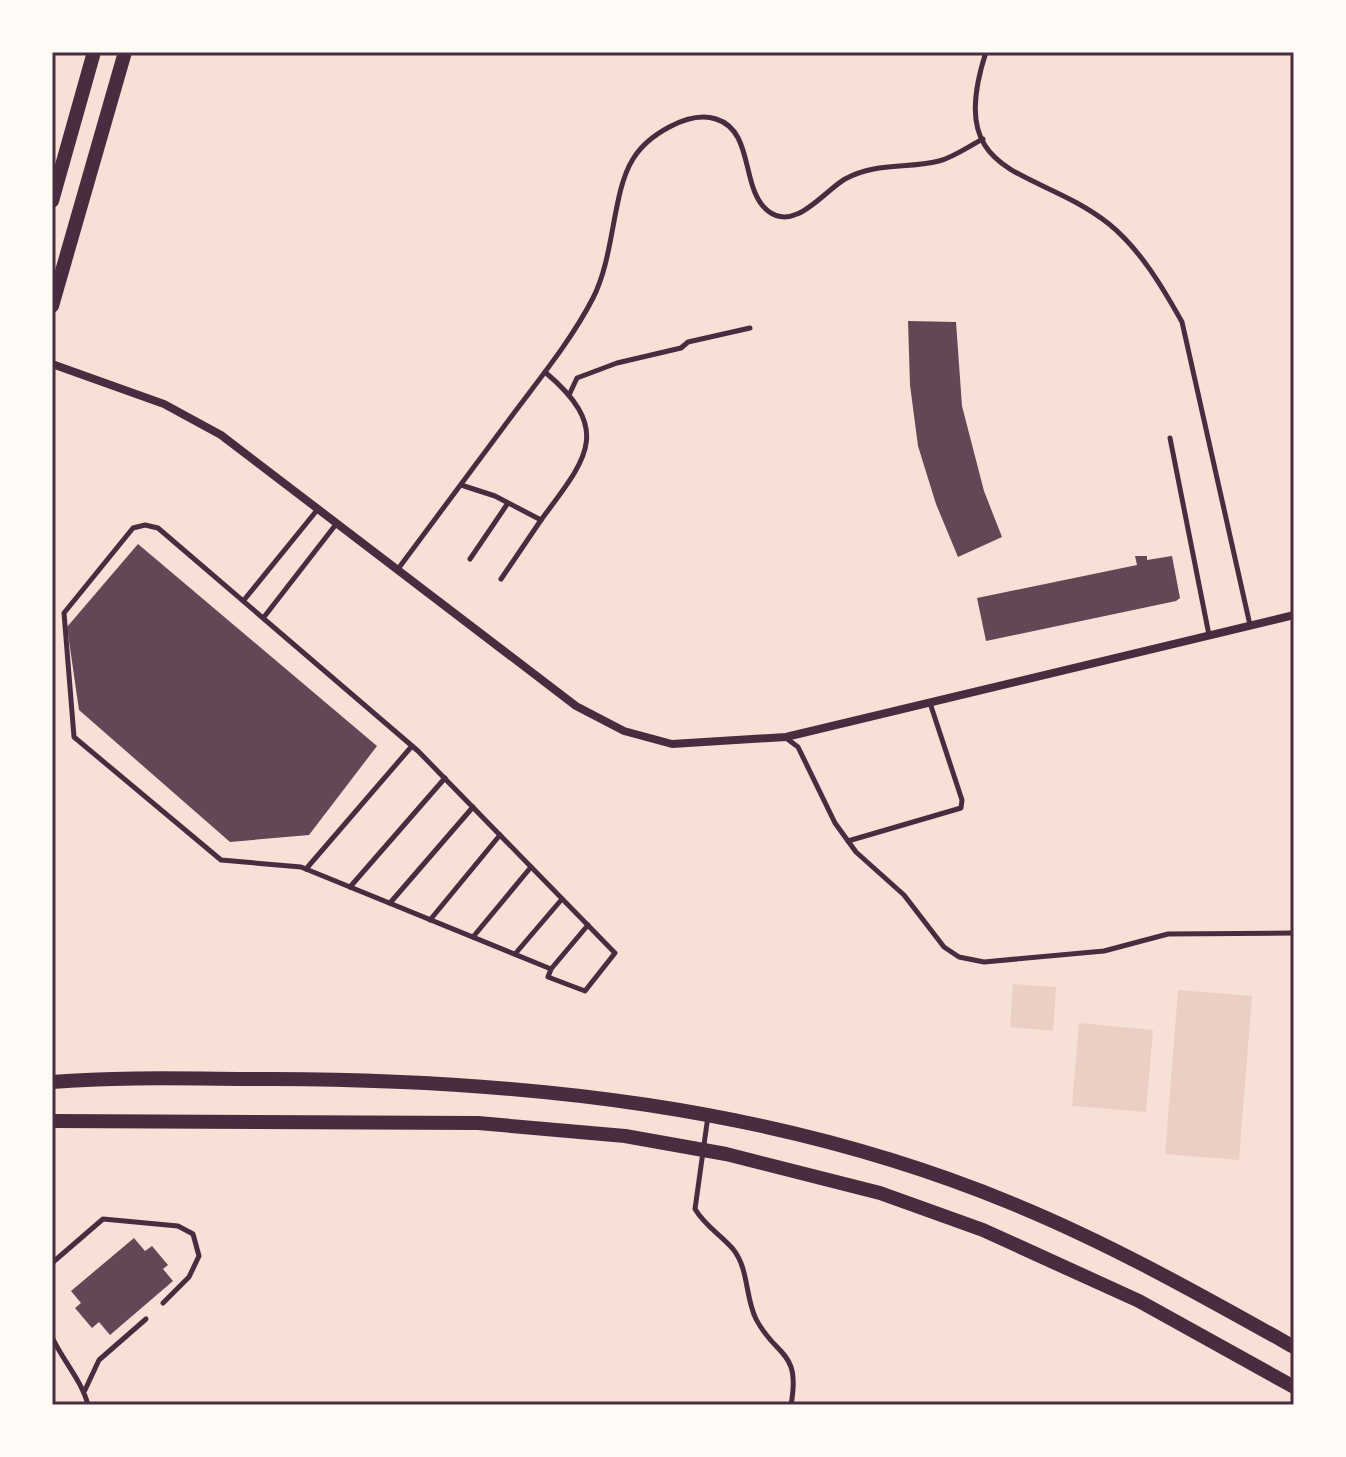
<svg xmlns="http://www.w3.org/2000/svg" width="1346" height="1457" font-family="Barlow,sans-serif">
<rect width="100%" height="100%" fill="#f7e1d7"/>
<g fill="#ebcfc5">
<polygon points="1013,984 1056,987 1053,1031 1010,1027"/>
<polygon points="1178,990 1252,996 1239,1160 1165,1154"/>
<polygon points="1079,1023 1153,1030 1146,1112 1072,1106"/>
</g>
<g fill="#644757">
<polygon points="908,321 956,322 962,406 984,491 1002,537 958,557 936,504 918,446 910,385"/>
<polygon points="138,544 377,746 309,835 230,842 79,710 67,627"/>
<polygon points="1135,556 1147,556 1147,560 1172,556 1180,598 1176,601 986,641 977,598 1137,565"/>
<polygon points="134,1238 145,1251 152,1246 168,1265 163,1269 173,1281 110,1335 99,1322 92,1328 75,1308 81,1303 71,1291"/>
</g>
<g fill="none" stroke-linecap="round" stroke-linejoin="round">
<g stroke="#4a2c40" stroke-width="5">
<path d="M 986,52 C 944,182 1034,165 1109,224 C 1140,249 1163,288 1182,322 L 1250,625"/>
<polyline points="570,393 577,378 617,363 681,348 688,342 750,328"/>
<polyline points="1170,438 1209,635"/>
<path d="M 461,485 L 495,496 L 541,520 C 585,460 615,431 545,372"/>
<polygon points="145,525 158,528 418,751 615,953 585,991 548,977 551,969 301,867 221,860 74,737 64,613 133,528"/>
<polyline points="470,559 508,503"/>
<path d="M 398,569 C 437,517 475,465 514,413 C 541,377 572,339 593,298 C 615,255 612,192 633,159 C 647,136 688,110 716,119 C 755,131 740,189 768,211 C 795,232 823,192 845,179 C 876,162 907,169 939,161 C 954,157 969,146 983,139"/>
<polyline points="501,579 541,520"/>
<polyline points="244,600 318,509"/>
<polyline points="264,617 337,523"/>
<polyline points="786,738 798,747 835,823 856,852 904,895 944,947 959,957 984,962 1104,951 1168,934 1294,933"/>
<polyline points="848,841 961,808 962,800 930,703"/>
<polyline points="306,869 412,746"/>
<polyline points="350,887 445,778"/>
<polyline points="390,903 473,807"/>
<polyline points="430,920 500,835"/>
<polyline points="473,937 531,867"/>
<polyline points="515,954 562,899"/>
<polyline points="551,969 588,925"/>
<path d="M 708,1116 L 695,1209 C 705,1226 721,1235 733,1249 C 749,1269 745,1297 756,1319 C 776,1358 801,1349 791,1405"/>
<polyline points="52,1263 103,1219 178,1226 193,1234 199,1256 189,1277 163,1303"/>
<path d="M 52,1337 C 63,1361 82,1381 88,1405"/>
<polyline points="85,1390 99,1360 146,1319"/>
</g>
<polyline stroke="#4a2c40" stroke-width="8" points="52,364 164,404 221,435 576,706 624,731 672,744 786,737 1294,615"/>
<g stroke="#4a2c40" stroke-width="14">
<polyline points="52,201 94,52"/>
<polyline points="52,306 125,52"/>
<path d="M 52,1082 C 125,1076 200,1079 273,1079 C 524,1080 776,1106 1011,1203 C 1109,1243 1201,1295 1294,1347"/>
<polyline points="52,1121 478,1123 625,1136 726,1154 880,1193 983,1230 1139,1301 1294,1387"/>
</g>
</g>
<rect width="1346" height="1457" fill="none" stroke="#fffaf5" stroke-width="108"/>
<rect x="54" y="54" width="1238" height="1349" fill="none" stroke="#4a2c40" stroke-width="3"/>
</svg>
